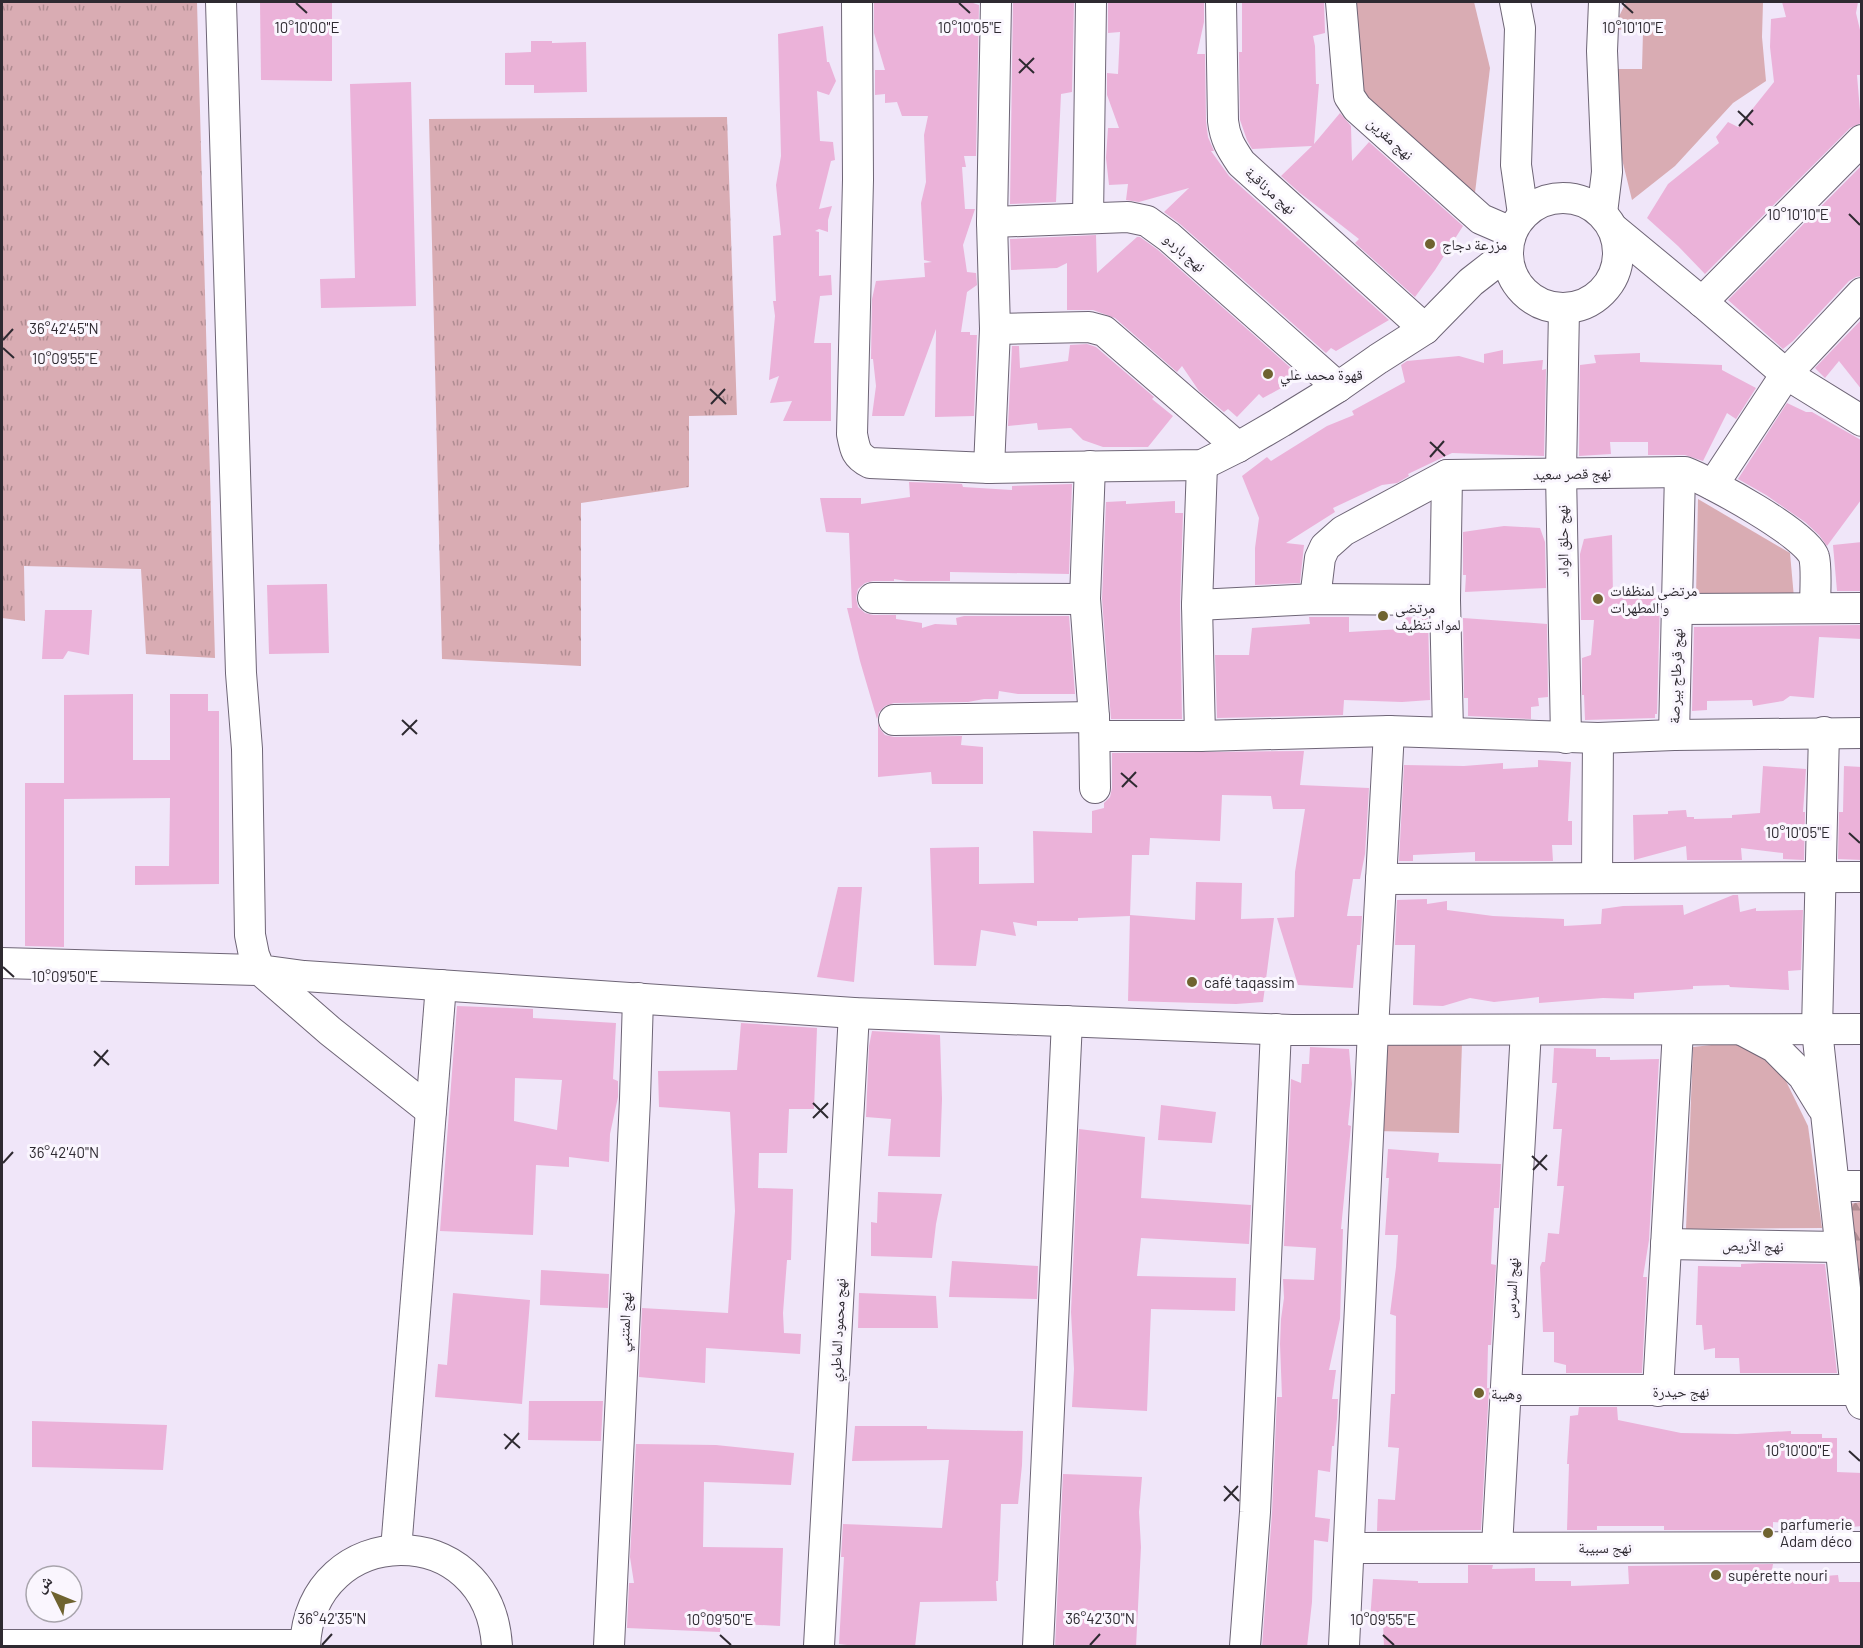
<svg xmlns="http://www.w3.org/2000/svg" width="1863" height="1648" font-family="Barlow,'Noto Naskh Arabic',sans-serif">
<defs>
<pattern id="grass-tufts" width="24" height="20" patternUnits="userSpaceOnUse" patternTransform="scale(1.5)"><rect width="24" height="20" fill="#d9acb3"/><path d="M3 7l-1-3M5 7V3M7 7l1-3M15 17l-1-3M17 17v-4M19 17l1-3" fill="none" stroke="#b08c92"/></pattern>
<pattern id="forest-firs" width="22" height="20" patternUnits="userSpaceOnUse" patternTransform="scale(1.5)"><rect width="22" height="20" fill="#d9acb3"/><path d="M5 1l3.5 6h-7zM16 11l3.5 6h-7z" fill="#b08c92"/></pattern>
</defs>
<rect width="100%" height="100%" fill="#f0e6f9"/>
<g fill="url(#grass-tufts)">
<polygon points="2,2 197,2 215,658 146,654 141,569 24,566 25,621 2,618"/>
<polygon points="727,117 737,415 689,416 689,487 581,503 581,666 442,659 429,119"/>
</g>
<polygon fill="url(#forest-firs)" points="1861,1202 1861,1376 1843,1205"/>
<g fill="#d9acb3">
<polygon points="1353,2 1474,2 1490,68 1474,201 1358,91"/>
<polygon points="1626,2 1763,2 1762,37 1766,81 1733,103 1675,166 1632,200 1621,155 1610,69 1642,69 1643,32 1613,29"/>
<polygon points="1698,499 1790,553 1794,598 1696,596"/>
<polygon points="1379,1041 1462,1043 1459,1133 1377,1131"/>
<polygon points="1748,1041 1783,1075 1808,1126 1822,1228 1686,1229 1693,1047"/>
</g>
<g fill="#ebb2d9" fill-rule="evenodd">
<polygon points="260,2 332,2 332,81 261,80"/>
<polygon points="874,2 970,2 979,5 976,156 964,156 966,167 962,167 965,209 975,209 963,245 967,272 976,273 977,285 967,292 961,332 970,332 970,335 977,335 974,416 935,417 936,329 904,416 872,416 876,386 873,359 871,359 872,299 876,281 925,277 924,263 932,262 924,260 921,203 926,182 924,135 928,116 902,116 897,102 885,103 885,94 875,95 875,70 885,70 874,33"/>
<polygon points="1013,2 1074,2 1072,92 1061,94 1056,202 1010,204"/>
<polygon points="1108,2 1204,2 1204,22 1197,54 1205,54 1206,121 1208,137 1214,151 1211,151 1229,176 1389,320 1336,351 1331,348 1326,353 1180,224 1164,212 1189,188 1139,202 1126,200 1128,184 1109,185 1106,158 1108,128 1119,128 1107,95 1107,73 1118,74 1120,32 1108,33"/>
<polygon points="1242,2 1324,2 1325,33 1313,36 1315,46 1316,84 1319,84 1314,144 1340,113 1351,126 1352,161 1369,142 1463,226 1435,270 1415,297 1355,243 1359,239 1300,193 1281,176 1312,146 1252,149 1247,140 1240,120 1239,52 1242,52"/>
<polygon points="1782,2 1858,2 1856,13 1860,30 1862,75 1857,75 1861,123 1850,128 1705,274 1678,246 1647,218 1668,184 1719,143 1716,137 1728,122 1738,127 1774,82 1770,47 1771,19 1786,17"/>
<polygon points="823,26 827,62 829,62 836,81 829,95 817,91 820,141 833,142 835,160 831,161 819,209 832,206 828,220 828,232 819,229 815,231 819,232 819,276 831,275 832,295 820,296 814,343 831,343 831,421 783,421 792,401 770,403 779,376 769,380 775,316 773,301 776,301 773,236 781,235 776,185 781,156 778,34"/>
<polygon points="531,41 552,41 552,43 586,42 587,92 534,93 534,85 505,85 505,53 531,52"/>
<polygon points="411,82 416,306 321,308 320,279 355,278 350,84"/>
<polygon points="1862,165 1862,276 1856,277 1849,281 1793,341 1783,349 1728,300"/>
<polygon points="1096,235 1097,273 1137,237 1140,237 1158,250 1301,377 1263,398 1259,394 1237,417 1228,409 1224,412 1199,391 1182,366 1177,372 1115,318 1093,310 1067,310 1067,263 1057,268 1011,270 1010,239"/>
<polygon points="1862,319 1862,390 1839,361 1825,378 1815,368"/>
<polygon points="1087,344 1096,347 1154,397 1152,399 1173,416 1148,447 1103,447 1083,440 1071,428 1038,430 1037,423 1008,426 1012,346 1019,346 1020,368 1068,361 1070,345"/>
<polygon points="1503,350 1503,364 1543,360 1542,370 1546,369 1544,456 1452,453 1408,474 1409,476 1397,483 1382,485 1333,508 1335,512 1286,543 1304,545 1300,583 1255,585 1255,548 1259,518 1242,476 1267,457 1271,461 1327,426 1354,415 1352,411 1405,382 1401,365 1407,361 1459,356 1484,363 1484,354"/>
<polygon points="1640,353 1640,362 1722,365 1722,370 1756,388 1736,419 1727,413 1703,461 1685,455 1648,455 1648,442 1610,442 1611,454 1579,456 1580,365 1596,363 1594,355"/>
<polygon points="1787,403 1806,412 1812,412 1861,440 1861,500 1827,546 1819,535 1805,522 1766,495 1738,479"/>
<polygon points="909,482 962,484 963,487 1012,490 1012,486 1072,484 1069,574 950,572 950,581 907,581 894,579 894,581 873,581 865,583 858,589 856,598 858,607 865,613 873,615 896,615 896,619 922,623 922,628 935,624 957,625 956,618 964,616 1069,616 1075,694 1018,694 999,691 998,699 984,699 968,702 894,703 885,706 879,712 877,719 860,661 847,608 852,608 849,533 826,532 820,498 861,498 861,504 910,497"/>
<polygon points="1126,501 1126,504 1175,501 1175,513 1183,513 1180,605 1182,719 1111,719 1102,599 1106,502"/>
<polygon points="1504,526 1540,528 1545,542 1546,588 1465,592 1466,575 1463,575 1463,532"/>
<polygon points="1612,535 1613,597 1659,597 1660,599 1657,714 1655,714 1655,718 1585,720 1584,695 1582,695 1582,658 1591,655 1594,620 1581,620 1580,554 1584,539"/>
<polygon points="1862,542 1862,591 1837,591 1833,545"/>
<polygon points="327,584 329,653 269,654 267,585"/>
<polygon points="45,610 92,610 89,655 68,651 63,659 42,659"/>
<polygon points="1309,617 1349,617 1349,632 1402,629 1401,617 1428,618 1430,700 1402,702 1344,700 1343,715 1217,718 1215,655 1249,655 1252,628 1310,624"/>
<polygon points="1463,618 1547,624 1548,697 1538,698 1539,706 1531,707 1531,719 1468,716 1468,698 1464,698"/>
<polygon points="1862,625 1862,639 1819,637 1814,698 1790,696 1783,701 1753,706 1752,700 1707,701 1707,710 1692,711 1694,627"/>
<polygon points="133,694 133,760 170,760 170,694 208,694 208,711 219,711 219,884 135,885 135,866 169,866 170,798 64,799 64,695"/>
<polygon points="878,723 880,729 885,735 894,737 962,736 961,745 983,747 983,784 932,784 931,772 878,777"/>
<polygon points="1304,751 1300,785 1369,788 1365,854 1360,879 1353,879 1347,916 1362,916 1360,945 1357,945 1353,988 1298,985 1277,918 1294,917 1295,872 1305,809 1273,809 1271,796 1222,795 1220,841 1150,838 1149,855 1132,855 1130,916 1078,918 1078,921 1037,921 1037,926 1013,922 1016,936 981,930 976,966 934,965 930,848 979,847 979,884 1034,883 1033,831 1092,833 1092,811 1104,808 1104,803 1110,797 1112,788 1112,753"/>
<polygon points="1538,760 1571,762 1568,821 1572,821 1572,845 1552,845 1553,861 1475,861 1475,852 1413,855 1413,861 1399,861 1404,765 1464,766 1503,763 1503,769 1538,767"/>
<polygon points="1763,766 1806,769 1803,812 1805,812 1804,860 1783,859 1783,853 1741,848 1742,860 1687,860 1686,846 1634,860 1633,815 1668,814 1668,811 1686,810 1687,817 1694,817 1694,819 1732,818 1732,815 1760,813"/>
<polygon points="1844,766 1862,767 1862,860 1838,859 1839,812 1843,812"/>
<polygon points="25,783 64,783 64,947 25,946"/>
<polygon points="1196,882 1242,883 1241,919 1274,918 1263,1002 1236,1004 1128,1001 1130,915 1195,920"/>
<polygon points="838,887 862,887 854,982 817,977"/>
<polygon points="1733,895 1738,895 1740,912 1756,908 1756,911 1803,910 1801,970 1788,971 1789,990 1730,987 1729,985 1693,986 1693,989 1634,993 1634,999 1603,998 1539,1003 1539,997 1494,1002 1470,998 1443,1006 1413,1005 1415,945 1395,945 1397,900 1427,899 1427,904 1447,901 1447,910 1493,916 1564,919 1564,926 1601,924 1602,909 1623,906 1683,905 1684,915"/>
<path d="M 457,1006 L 533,1009 L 533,1018 L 616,1023 L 613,1079 L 618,1081 L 618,1097 L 610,1134 L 609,1162 L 569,1157 L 569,1167 L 536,1165 L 533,1235 L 440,1231 ZM 515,1078 L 562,1080 L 557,1130 L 514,1121 Z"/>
<polygon points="741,1023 817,1028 814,1109 789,1109 787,1153 759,1153 758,1188 793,1189 791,1260 787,1260 783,1313 784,1333 801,1334 800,1354 706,1348 705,1383 639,1377 642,1308 728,1313 735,1211 730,1112 659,1107 658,1071 737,1070"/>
<polygon points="872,1031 940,1035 942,1099 940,1157 888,1156 891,1119 866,1117 869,1046"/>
<polygon points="1310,1047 1349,1049 1352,1084 1348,1125 1351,1126 1341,1229 1343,1229 1340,1319 1329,1370 1336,1370 1332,1399 1338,1399 1337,1419 1334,1446 1332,1446 1330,1472 1318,1470 1315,1517 1330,1519 1328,1542 1314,1540 1312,1602 1307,1647 1262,1647 1272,1513 1277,1397 1282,1397 1280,1344 1281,1319 1284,1298 1283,1279 1314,1280 1316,1248 1284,1246 1291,1079 1301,1083 1302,1064 1309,1064"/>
<polygon points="1554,1048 1596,1049 1596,1057 1610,1057 1610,1060 1659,1059 1649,1240 1643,1277 1647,1277 1642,1373 1566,1373 1566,1365 1554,1362 1554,1332 1543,1332 1540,1267 1542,1262 1545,1262 1548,1233 1559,1234 1564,1186 1557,1186 1562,1129 1553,1129 1557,1083 1552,1083"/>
<polygon points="1161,1105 1216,1112 1212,1143 1158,1140"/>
<polygon points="1079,1129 1145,1137 1141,1198 1251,1205 1249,1244 1141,1238 1137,1276 1236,1278 1235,1311 1151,1309 1147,1411 1072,1407 1074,1369 1071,1312"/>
<polygon points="1388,1149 1439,1153 1438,1162 1501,1164 1499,1208 1494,1208 1491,1264 1496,1265 1491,1345 1488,1345 1487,1388 1489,1388 1481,1530 1377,1531 1378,1499 1395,1500 1399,1448 1388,1447 1391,1394 1395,1394 1396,1316 1390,1314 1396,1267 1398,1235 1385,1235 1389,1178 1386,1178"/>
<polygon points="878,1192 942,1194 936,1224 932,1258 871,1256 871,1222 877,1223"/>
<polygon points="952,1261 1038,1266 1037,1299 949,1297"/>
<polygon points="1762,1263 1825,1264 1837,1373 1740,1373 1739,1358 1715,1358 1715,1348 1704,1350 1702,1325 1696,1325 1698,1266 1741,1267 1741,1264"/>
<polygon points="541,1270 609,1274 608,1308 540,1305"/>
<polygon points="453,1293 530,1300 522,1404 435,1397 438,1364 447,1365"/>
<polygon points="859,1293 936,1296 938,1328 858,1328"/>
<polygon points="529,1401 603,1401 601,1441 528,1440"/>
<polygon points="1579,1407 1617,1407 1618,1420 1681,1433 1737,1434 1791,1431 1791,1434 1822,1434 1822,1438 1837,1438 1837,1472 1862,1473 1862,1526 1822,1530 1821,1525 1773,1522 1773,1530 1664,1530 1664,1526 1597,1526 1597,1530 1567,1530 1569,1464 1567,1464 1570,1416 1578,1415"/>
<polygon points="32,1421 167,1425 163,1470 32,1467"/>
<polygon points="855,1426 927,1426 927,1429 1023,1431 1022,1465 1018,1504 1001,1504 998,1581 996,1581 997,1601 920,1602 915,1647 863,1647 839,1644 844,1557 841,1557 843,1524 942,1528 949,1460 852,1461"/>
<polygon points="636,1444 716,1445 794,1453 791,1485 704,1482 703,1547 783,1548 780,1626 721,1623 720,1632 627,1628 629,1583 634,1583 630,1557"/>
<polygon points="1063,1474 1142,1477 1139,1512 1141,1547 1136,1647 1055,1647"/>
<polygon points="1773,1564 1772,1570 1783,1570 1784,1579 1838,1575 1839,1582 1862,1582 1861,1647 1384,1647 1383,1622 1370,1621 1373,1579 1418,1581 1418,1583 1468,1583 1468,1565 1493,1565 1492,1569 1535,1568 1535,1581 1571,1581 1571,1586 1629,1584 1628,1566"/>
</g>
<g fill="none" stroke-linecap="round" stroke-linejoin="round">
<defs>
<g id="street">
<polyline points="221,2 241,673 247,749 250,935 254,955 260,970 304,976 854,1013 1292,1030 1862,1029"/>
<path d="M 857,2 L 858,180 L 852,434 C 855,450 856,456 870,463 L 989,468 L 1202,465 L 1238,447 L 1281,422 L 1338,387 L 1378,359 L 1425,329 L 1471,282 L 1507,254"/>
<path d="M 1221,2 L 1223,121 C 1225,139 1231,148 1241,163 L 1425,329"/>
<polyline points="1341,2 1349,96 1357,108 1481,219 1511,232"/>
<polyline points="1515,2 1520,28 1516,165 1523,214"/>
<circle cx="1563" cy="253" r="55"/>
<polyline points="1602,213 1607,172 1602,51 1604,2"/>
<polyline points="1088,218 1091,2"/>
<polyline points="992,222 1128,217 1147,221 1169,237 1338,387"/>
<polyline points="1615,230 1702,302 1786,374 1862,421"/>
<polyline points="1702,302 1862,140"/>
<polyline points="1564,309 1561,473 1566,738"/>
<polyline points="995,329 1089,327 1104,331 1238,447"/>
<polyline points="1090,466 1085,599 1094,717 1095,788"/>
<polyline points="989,468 995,329 992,222 996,2"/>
<polyline points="1447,475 1445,600 1448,732"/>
<polyline points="1713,485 1786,374 1862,293"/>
<polyline points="873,598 1085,599"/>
<path d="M 1315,599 L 1320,558 L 1325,547 L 1343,531 L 1447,475 L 1685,472 C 1709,481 1808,535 1814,557 C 1817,567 1815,596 1815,608"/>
<polyline points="1197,605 1315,599 1445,600"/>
<polyline points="1677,609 1862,608"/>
<polyline points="894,720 1094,717"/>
<polyline points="1824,732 1817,1030 1856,1390 1862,1404"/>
<polyline points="1674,735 1680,472"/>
<polyline points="1095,736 1200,736 1389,731 1598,738 1674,735 1862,733"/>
<polyline points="1200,736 1197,605 1202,465"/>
<polyline points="1597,878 1598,738"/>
<polyline points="1381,879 1862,877"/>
<polyline points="2,963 260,970 330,1031 431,1111"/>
<polyline points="1742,1030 1774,1047 1803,1076 1822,1107"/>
<polyline points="1834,1186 1862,1186"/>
<polyline points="1666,1244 1840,1247"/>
<polyline points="1506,1390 1856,1390"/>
<polyline points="1658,1391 1678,1030"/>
<polyline points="1497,1547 1526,1030"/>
<polyline points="1349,1548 1862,1547"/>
<polyline points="396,1550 441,985"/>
<polyline points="2,1645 305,1645"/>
<path d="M 305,1646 C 311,1520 489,1516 497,1646"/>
<polyline points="609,1646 635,1099 638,998"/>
<polyline points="819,1646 854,1013"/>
<polyline points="1038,1646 1067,1021"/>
<polyline points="1245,1646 1255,1512 1276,1029"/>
<polyline points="1344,1646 1373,1030 1389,731"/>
</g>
</defs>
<use href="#street" stroke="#6e6576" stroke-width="32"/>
<use href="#street" stroke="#fff" stroke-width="30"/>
</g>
<path fill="none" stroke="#2e2a31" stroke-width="2" d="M 296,3 L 307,13M 959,3 L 970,13M 1622,3 L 1633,13M 1019,59 L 1034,73M 1019,73 L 1034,58M 1738,111 L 1753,125M 1739,126 L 1753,110M 1849,214 L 1860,225M 3,340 L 13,329M 3,348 L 14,358M 710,389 L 726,404M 711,404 L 725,389M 1430,442 L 1445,456M 1430,457 L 1444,441M 402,720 L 417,734M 402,735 L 417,720M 1121,773 L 1137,787M 1122,787 L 1136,772M 1849,833 L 1860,843M 3,967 L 14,977M 94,1051 L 109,1065M 94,1066 L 108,1050M 813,1103 L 828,1118M 813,1118 L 828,1103M 1532,1156 L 1547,1170M 3,1163 L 13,1152M 1533,1170 L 1547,1155M 504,1434 L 520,1448M 505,1449 L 519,1433M 1849,1451 L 1860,1461M 1224,1486 L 1239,1501M 1224,1501 L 1238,1486M 720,1635 L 731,1645M 1383,1635 L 1394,1645M 322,1645 L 332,1634M 1090,1645 L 1100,1634"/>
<g fill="#6f6330" stroke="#faf6fe" stroke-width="2">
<circle cx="1430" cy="244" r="6"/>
<circle cx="1268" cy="374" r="6"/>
<circle cx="1598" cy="599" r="6"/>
<circle cx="1383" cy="616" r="6"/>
<circle cx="1192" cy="982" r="6"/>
<circle cx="1479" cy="1393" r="6"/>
<circle cx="1768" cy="1533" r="6"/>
<circle cx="1716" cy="1575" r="6"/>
</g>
<g text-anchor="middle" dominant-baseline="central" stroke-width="6" stroke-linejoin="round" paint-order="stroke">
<g font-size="15" fill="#2e2a31" stroke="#faf6fe">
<text transform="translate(1391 138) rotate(42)">نهج مقرين</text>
<text transform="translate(1271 190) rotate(42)">نهج مرناقية</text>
<text transform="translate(1185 252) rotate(41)">نهج باردو</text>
<text transform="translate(1572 473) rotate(-1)">نهج قصر سعيد</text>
<text transform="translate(1562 541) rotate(-91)">نهج حلق الواد</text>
<text transform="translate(1675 676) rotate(-88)">نهج قرطاج بيرصة</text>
<text transform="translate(1753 1245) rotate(1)">نهج الأريص</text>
<text transform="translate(1511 1288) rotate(-87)">نهج السرس</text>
<text transform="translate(624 1322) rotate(-87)">نهج المتنبي</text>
<text transform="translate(837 1330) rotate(-87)">نهج محمود الماطري</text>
<text x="1681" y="1391">نهج حيدرة</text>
<text x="1605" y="1547">نهج سبيبة</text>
</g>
<g font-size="15" fill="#2e2a31" stroke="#faf6fe" text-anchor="start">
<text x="1442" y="244">مزرعة دجاج</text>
<text x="1280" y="374">قهوة محمد علي</text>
<text x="1610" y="590">مرتضى لمنظفات<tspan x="1610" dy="17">و المطهرات</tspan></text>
<text x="1395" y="607">مرتضى<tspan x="1395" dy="17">لمواد تنظيف</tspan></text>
<text x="1204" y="982">café taqassim</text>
<text x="1491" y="1393">وهيبة</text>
<text x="1780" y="1524">parfumerie<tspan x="1780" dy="17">Adam déco</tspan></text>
<text x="1728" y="1575">supérette nouri</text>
</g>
</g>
<g font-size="15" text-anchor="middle" fill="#2e2a31" stroke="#faf6fe" stroke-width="6" stroke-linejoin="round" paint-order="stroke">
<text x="307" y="33">10°10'00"E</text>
<text x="970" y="33">10°10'05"E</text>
<text x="1633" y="33">10°10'10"E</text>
<text x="1798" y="220">10°10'10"E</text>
<text x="64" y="334">36°42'45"N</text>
<text x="65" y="364">10°09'55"E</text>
<text x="1798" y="838">10°10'05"E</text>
<text x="65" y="982">10°09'50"E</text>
<text x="64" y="1158">36°42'40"N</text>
<text x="1798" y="1456">10°10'00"E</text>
<text x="332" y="1624">36°42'35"N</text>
<text x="1100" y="1624">36°42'30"N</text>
<text x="720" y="1625">10°09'50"E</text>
<text x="1383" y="1625">10°09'55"E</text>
</g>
<rect width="1863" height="1648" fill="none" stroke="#2e2a31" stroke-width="6"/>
<g transform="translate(54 1594) rotate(313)"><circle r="28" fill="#faf6fe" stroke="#a8a4ac" stroke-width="1.5"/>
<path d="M0-4.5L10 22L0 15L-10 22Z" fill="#6f6330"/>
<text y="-9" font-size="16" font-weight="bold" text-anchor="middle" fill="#2e2a31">ش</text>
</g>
</svg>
